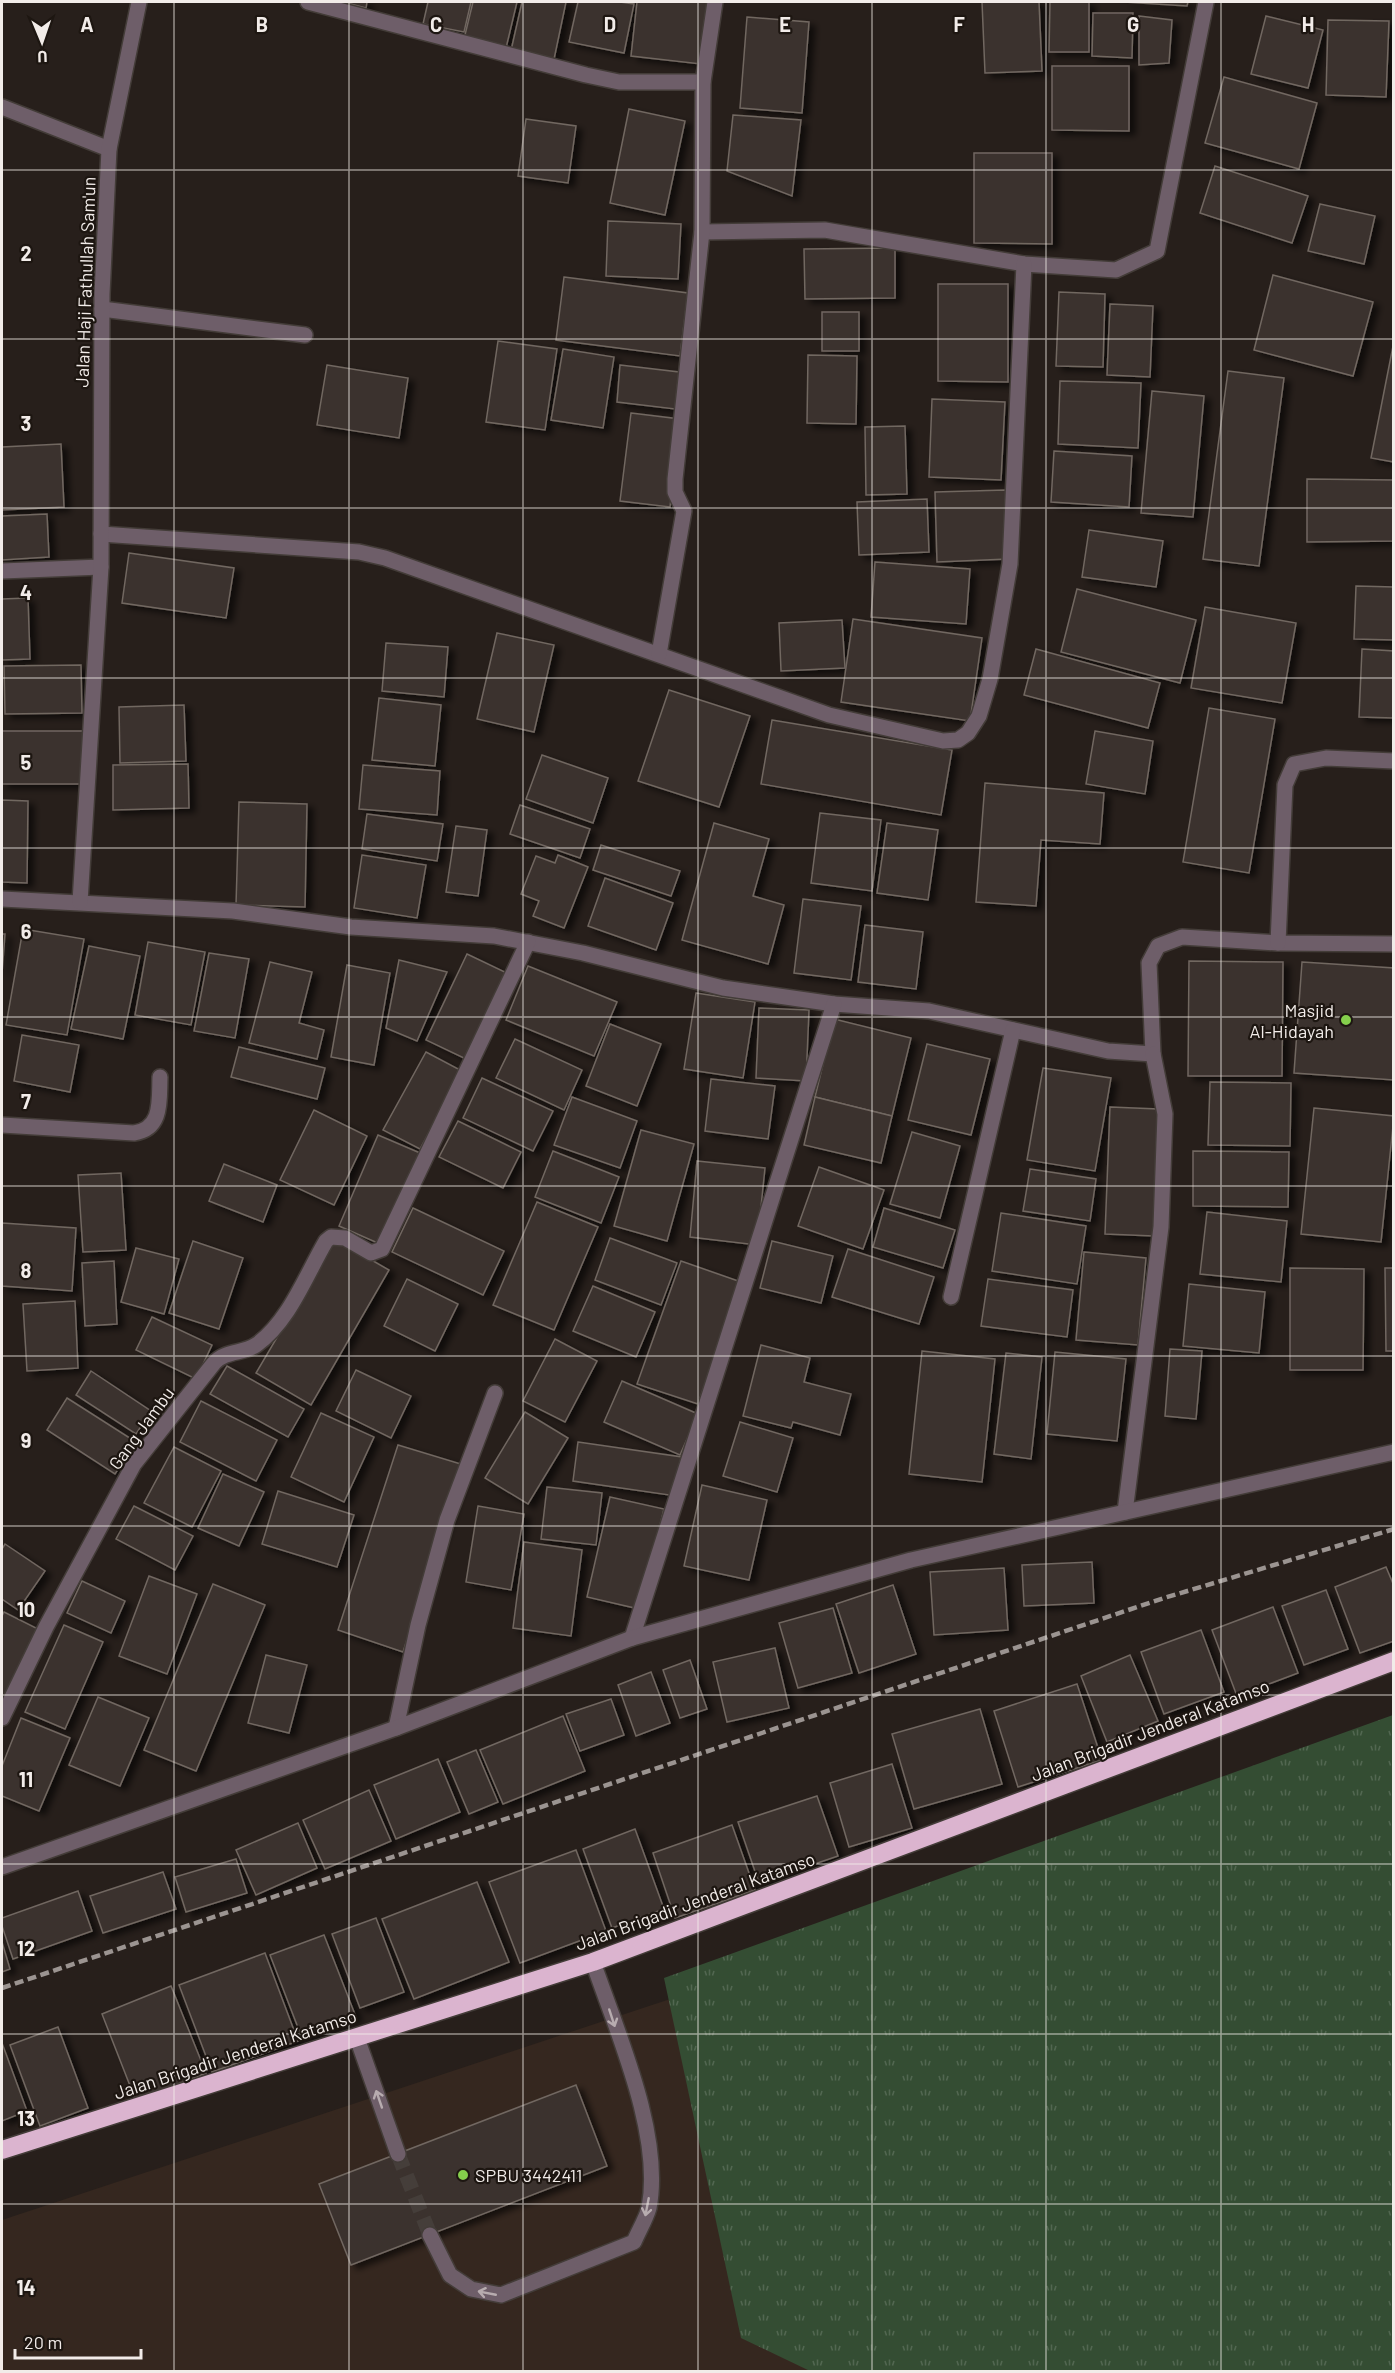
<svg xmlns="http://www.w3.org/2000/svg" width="1395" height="2373" font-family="Barlow,sans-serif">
<defs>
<pattern id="grass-tufts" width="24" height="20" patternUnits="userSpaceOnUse" patternTransform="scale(1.5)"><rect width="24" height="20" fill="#344d33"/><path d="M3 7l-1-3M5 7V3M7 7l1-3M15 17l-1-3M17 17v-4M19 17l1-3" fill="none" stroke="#526751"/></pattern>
<filter id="shadow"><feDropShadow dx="6" dy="4" stdDeviation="3" flood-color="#0009"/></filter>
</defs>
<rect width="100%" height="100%" fill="#271f1b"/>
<polygon fill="#35271f" points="1393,1760 1393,2371 2,2371 2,2220"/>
<polygon fill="url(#grass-tufts)" points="1393,1715 1393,2371 810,2371 741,2338 664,1978"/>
<g fill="#3b322e" stroke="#716761" stroke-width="1.5" filter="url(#shadow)">
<polygon points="343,2 367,2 366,8"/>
<polygon points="428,2 471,2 464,32 423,24"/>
<polygon points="473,2 517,2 506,48 464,39"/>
<polygon points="522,2 566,2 553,64 510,55"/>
<polygon points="578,2 620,2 634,4 624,53 569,42"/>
<polygon points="637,2 708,2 701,64 631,56"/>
<polygon points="982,2 1039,2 1042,71 985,73"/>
<polygon points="1050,2 1089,2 1089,52 1049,52"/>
<polygon points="1124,2 1188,2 1187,6"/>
<polygon points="1093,13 1133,13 1132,58 1092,56"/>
<polygon points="1139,16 1172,20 1169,63 1139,65"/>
<polygon points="1266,16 1323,30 1308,88 1251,74"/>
<polygon points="747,17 809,22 802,113 740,108"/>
<polygon points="1328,20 1389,21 1386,97 1326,95"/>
<polygon points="1052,66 1129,66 1129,131 1052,130"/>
<polygon points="1224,77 1317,103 1299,169 1205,143"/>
<polygon points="629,109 685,121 665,215 610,203"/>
<polygon points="733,115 801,120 792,196 727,171"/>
<polygon points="526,119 576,126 568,183 518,176"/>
<polygon points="974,153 1052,153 1052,244 974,243"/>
<polygon points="1215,166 1308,196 1292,243 1200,213"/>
<polygon points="1320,204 1375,216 1364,264 1308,251"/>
<polygon points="608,221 681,224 678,279 606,276"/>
<polygon points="895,248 895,298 805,299 804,249"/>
<polygon points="1273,275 1373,302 1353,376 1254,350"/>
<polygon points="564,277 688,293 680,356 556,340"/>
<polygon points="938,284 1008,284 1008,382 938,381"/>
<polygon points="1059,292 1105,294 1103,367 1056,366"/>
<polygon points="1110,304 1153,306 1150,377 1107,375"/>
<rect x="822" y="312" width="37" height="39"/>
<polygon points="498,341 557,349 545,430 486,422"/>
<polygon points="1394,341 1394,462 1371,458"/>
<polygon points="563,349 614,357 603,428 551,420"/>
<polygon points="808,355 857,356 856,424 807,423"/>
<polygon points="327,365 408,378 399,438 317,425"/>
<polygon points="620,365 679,372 675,409 617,402"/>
<polygon points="1228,371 1284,378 1259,566 1203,559"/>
<polygon points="1060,381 1141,383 1138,448 1058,444"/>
<polygon points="1152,391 1204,396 1193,517 1141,513"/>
<polygon points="932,399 1005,402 1001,480 929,477"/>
<polygon points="631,413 680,419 670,507 620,501"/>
<polygon points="905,426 907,494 866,495 865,427"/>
<polygon points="61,444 64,507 2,510 2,447"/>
<polygon points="1054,451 1132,456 1129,507 1051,502"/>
<polygon points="1307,479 1394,480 1394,541 1307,542"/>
<polygon points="1006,490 1008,559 937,562 935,492"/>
<polygon points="927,499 929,552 859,555 857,502"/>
<polygon points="47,514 49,557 2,560 2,516"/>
<polygon points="1089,530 1163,541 1156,587 1082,577"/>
<polygon points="129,553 234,568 226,618 122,603"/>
<polygon points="875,562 970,569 966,624 871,617"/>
<polygon points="1356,586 1394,587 1394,640 1354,639"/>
<polygon points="1077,589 1196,620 1180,683 1061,652"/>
<polygon points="28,598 30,659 2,660 2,599"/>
<polygon points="1205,607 1296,623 1282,703 1191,688"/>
<polygon points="853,619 982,638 970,721 841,702"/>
<polygon points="842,620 845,668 781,671 779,623"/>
<polygon points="497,633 554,645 534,732 477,719"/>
<polygon points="386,643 448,647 444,697 382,691"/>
<polygon points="1036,649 1160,683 1148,728 1024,695"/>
<polygon points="1362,649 1394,651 1394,718 1359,717"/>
<polygon points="81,665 82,713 5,714 4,666"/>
<polygon points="669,690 750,716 719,807 638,781"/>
<polygon points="379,698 441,705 435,766 372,760"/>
<polygon points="184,705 186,761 120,763 119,707"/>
<polygon points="1209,708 1275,719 1249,873 1183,862"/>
<polygon points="772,720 952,750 941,815 761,784"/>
<rect x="2" y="731" width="84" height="53"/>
<polygon points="1095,731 1153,741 1145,794 1086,784"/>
<polygon points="542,755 608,778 593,823 526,799"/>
<polygon points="188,764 189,808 113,810 113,765"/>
<polygon points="363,765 440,771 437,815 359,809"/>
<polygon points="985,783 1104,793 1100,844 1041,840 1036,906 976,902"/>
<polygon points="2,800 28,801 27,883 2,882"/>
<polygon points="239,802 307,804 305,907 236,905"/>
<polygon points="520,805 590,829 580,858 510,834"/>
<polygon points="820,813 881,820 872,891 811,883"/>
<polygon points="367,814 443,824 437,861 362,849"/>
<polygon points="714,823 769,839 753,896 784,905 768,964 682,940"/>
<polygon points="887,823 938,830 928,900 877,893"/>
<polygon points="456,826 487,830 478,896 446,892"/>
<polygon points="601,845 680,871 671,896 593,870"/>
<polygon points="362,855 426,865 417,918 354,908"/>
<polygon points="558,855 588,867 564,928 533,916 539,901 521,894 536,856 555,863"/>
<polygon points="605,878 673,903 656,950 588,926"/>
<polygon points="803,899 861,906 851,980 794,973"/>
<polygon points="865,925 923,932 916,989 858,982"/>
<polygon points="23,929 84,939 67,1035 6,1025"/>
<polygon points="2,934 5,934 2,973"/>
<polygon points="148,942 205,952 191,1025 135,1015"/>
<polygon points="89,946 140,956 123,1039 71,1029"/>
<polygon points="209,953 249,959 235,1038 194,1031"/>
<polygon points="467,954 509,974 468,1060 426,1040"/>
<polygon points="399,960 447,972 417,1041 386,1028"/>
<polygon points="1189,961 1283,962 1282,1076 1188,1076"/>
<polygon points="270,962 312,972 299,1023 324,1030 317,1059 249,1043"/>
<polygon points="1302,962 1394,968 1394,1080 1294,1073"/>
<polygon points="347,965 390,973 374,1065 331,1057"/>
<polygon points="528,966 617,1002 594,1056 506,1020"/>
<polygon points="696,993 755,1002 743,1078 684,1069"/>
<polygon points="759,1008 809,1010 806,1081 756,1078"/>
<polygon points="834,1019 911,1038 892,1116 815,1097"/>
<polygon points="610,1024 661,1044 637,1106 586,1086"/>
<polygon points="22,1035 79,1045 70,1092 14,1081"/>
<polygon points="515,1039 582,1070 564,1110 496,1078"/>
<polygon points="927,1044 990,1059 971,1135 908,1120"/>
<polygon points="239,1047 325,1068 317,1099 231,1077"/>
<polygon points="426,1052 462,1071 420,1149 383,1130"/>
<polygon points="1043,1068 1111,1078 1095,1171 1027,1160"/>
<polygon points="482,1078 553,1111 533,1151 463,1118"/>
<polygon points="711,1079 775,1086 768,1139 705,1131"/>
<polygon points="1210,1082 1291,1083 1290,1146 1208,1145"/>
<polygon points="572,1097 637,1121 620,1168 554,1145"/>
<polygon points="815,1097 892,1116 881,1163 804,1145"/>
<polygon points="1110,1107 1158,1109 1154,1236 1105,1234"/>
<polygon points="1314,1108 1394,1116 1381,1242 1301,1234"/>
<polygon points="314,1110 367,1136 334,1205 280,1180"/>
<polygon points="458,1121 521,1152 503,1188 439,1157"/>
<polygon points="641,1130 694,1144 667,1241 614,1226"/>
<polygon points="912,1132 960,1146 940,1218 890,1204"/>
<polygon points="378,1135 420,1153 380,1244 339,1226"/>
<polygon points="553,1151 619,1177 601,1223 535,1197"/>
<polygon points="1193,1151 1289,1152 1288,1207 1193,1206"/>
<polygon points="697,1161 765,1168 757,1245 690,1237"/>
<polygon points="224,1164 277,1185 263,1222 209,1201"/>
<polygon points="819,1167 884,1190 863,1249 798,1226"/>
<polygon points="1030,1169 1096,1179 1090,1221 1023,1211"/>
<polygon points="121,1173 126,1250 83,1252 78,1175"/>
<polygon points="537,1202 598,1227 554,1330 493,1305"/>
<polygon points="413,1208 504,1251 483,1295 392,1252"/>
<polygon points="884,1208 955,1230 943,1268 873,1247"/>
<polygon points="1207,1212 1287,1221 1281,1282 1200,1274"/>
<polygon points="1001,1213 1086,1226 1077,1284 992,1271"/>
<polygon points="2,1223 76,1228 72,1291 2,1286"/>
<polygon points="610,1238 677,1263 661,1305 595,1280"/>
<polygon points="335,1239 389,1270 311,1405 256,1373"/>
<polygon points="193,1241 243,1258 219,1329 169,1313"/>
<polygon points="772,1241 833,1256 821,1303 760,1288"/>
<polygon points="136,1248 179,1259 164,1314 121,1302"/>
<polygon points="848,1249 934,1277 919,1324 832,1297"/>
<polygon points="1084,1252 1146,1258 1138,1345 1076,1340"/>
<polygon points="114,1261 117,1324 85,1326 82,1263"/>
<polygon points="681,1261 741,1282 698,1404 637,1384"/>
<polygon points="1290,1268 1364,1269 1363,1370 1290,1370"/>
<polygon points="1385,1268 1394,1268 1394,1351 1386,1351"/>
<polygon points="407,1279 458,1304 435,1351 384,1326"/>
<polygon points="988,1279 1073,1290 1067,1337 981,1326"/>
<polygon points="1189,1284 1265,1292 1259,1353 1183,1346"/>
<polygon points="593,1286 655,1312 636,1357 573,1331"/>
<polygon points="75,1301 78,1368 27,1371 23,1304"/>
<polygon points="152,1317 212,1345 196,1379 136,1350"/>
<polygon points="555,1339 597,1361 565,1422 523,1401"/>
<polygon points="761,1345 810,1358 804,1382 851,1394 840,1435 793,1422 791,1428 743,1416"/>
<polygon points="1170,1349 1202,1351 1196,1419 1165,1416"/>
<polygon points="922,1351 995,1359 982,1482 909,1474"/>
<polygon points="1055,1352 1126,1359 1117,1441 1047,1434"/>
<polygon points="1006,1353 1042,1357 1031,1459 994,1454"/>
<polygon points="227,1366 304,1409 288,1437 210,1394"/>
<polygon points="356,1370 411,1396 391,1438 336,1411"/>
<polygon points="91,1371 151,1411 136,1434 76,1395"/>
<polygon points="622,1381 698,1414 680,1455 604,1422"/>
<polygon points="67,1398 136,1442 115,1474 47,1430"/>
<polygon points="201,1401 277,1440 256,1481 180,1442"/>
<polygon points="525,1412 568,1438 528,1504 485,1478"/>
<polygon points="321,1413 374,1437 344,1502 291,1477"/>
<polygon points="740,1422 793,1438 777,1492 723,1476"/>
<polygon points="578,1442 682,1457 676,1496 573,1481"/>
<polygon points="398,1445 464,1465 403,1652 338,1630"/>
<polygon points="174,1447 221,1471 192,1527 144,1503"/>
<polygon points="223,1474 264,1492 239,1546 198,1528"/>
<polygon points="702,1485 767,1500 749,1580 684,1566"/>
<polygon points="547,1487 602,1493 596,1545 541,1539"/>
<polygon points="278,1491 354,1515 337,1567 262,1544"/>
<polygon points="610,1497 664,1509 639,1609 587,1597"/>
<polygon points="134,1506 193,1536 175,1570 116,1539"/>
<polygon points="478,1506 524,1514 511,1590 466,1582"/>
<polygon points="524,1542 582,1550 571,1636 513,1628"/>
<polygon points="5,1544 45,1571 18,1610 2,1599 2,1549"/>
<polygon points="1092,1562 1094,1603 1024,1606 1022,1565"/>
<polygon points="1386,1567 1394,1586 1394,1641 1360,1653 1335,1587"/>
<polygon points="1004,1568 1008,1630 934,1635 930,1572"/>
<polygon points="149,1576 197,1594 167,1674 119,1656"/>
<polygon points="82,1581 125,1601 111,1633 67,1613"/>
<polygon points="213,1584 265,1605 196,1771 144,1750"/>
<polygon points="893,1585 916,1654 859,1673 836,1604"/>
<polygon points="1326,1590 1348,1649 1304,1665 1282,1606"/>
<polygon points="1273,1607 1298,1673 1237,1696 1212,1630"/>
<polygon points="833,1608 852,1673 798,1688 779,1623"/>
<polygon points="4,1612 40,1630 2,1706 2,1616"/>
<polygon points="64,1625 103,1642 65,1729 25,1712"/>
<polygon points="1201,1630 1224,1692 1164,1714 1141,1652"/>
<polygon points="775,1648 789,1708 727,1722 713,1662"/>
<polygon points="266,1655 307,1665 289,1733 248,1723"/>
<polygon points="1130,1655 1158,1721 1107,1742 1081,1676"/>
<polygon points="690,1660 707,1709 680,1718 663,1670"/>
<polygon points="651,1672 670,1723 636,1736 618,1685"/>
<polygon points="1077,1684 1102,1760 1018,1787 994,1711"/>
<polygon points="98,1697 149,1718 120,1786 69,1765"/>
<polygon points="611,1699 624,1735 580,1751 566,1714"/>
<polygon points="980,1709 1002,1784 914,1809 892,1734"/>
<polygon points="563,1716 585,1771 503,1804 480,1750"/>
<polygon points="21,1718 70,1738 39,1811 2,1796 2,1766"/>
<polygon points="476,1750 498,1802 469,1814 447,1762"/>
<polygon points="438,1759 460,1812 396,1839 374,1785"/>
<polygon points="892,1764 912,1828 849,1847 830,1783"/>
<polygon points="369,1790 391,1841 325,1869 303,1820"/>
<polygon points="817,1796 838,1856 759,1883 738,1822"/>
<polygon points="298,1823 317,1868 256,1895 236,1850"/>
<polygon points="732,1825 755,1890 675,1918 653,1853"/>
<polygon points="635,1829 664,1909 612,1928 583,1849"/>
<polygon points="576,1850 606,1931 520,1963 489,1882"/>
<polygon points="236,1859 247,1893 186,1912 175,1877"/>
<polygon points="163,1872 176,1909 103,1933 90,1896"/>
<polygon points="477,1882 509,1962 414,1999 382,1919"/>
<polygon points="78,1891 92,1931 13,1959 2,1926 2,1918"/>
<polygon points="376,1918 404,1992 360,2008 332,1934"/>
<polygon points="324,1935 356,2017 302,2038 270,1955"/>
<polygon points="2,1942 10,1969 2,1972"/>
<polygon points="265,1953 298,2041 212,2072 179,1985"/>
<polygon points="171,1986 206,2073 136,2101 102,2014"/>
<polygon points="58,2027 88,2108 40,2126 10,2045"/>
<polygon points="2,2043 27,2111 2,2121"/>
<polygon points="576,2085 607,2166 351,2265 319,2184"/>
</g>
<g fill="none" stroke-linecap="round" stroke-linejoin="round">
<polyline stroke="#453e3a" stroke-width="15" stroke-dasharray="15 8" stroke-linecap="butt" points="398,2154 430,2235"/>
<defs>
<g id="minor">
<polyline points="308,2 586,75 619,82 703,82"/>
<polyline points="2,107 109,149"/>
<polyline points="702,232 825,230 1024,264 1116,270 1157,251 1206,2"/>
<polyline points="102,309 305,335"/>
<polyline points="101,534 359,552 385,558 829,715 943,741 958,740 968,733 979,716 990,679 1010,564 1024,264"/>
<polyline points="2,571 101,567"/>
<polyline points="659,654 684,511 675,492 675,479 702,232 703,82 715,2"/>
<polyline points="2,899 233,911 351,927 494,936 583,953 723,988 834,1004 929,1011 1108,1051 1153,1054 1149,963 1158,946 1182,937 1278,943 1394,944"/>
<polyline points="80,902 101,567 102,294 109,149 139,2"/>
<polyline points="1278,943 1285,785 1294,764 1326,758 1394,761"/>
<path d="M 2,1125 L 134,1133 C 163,1129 159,1100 160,1077"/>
<polyline points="951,1297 1013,1030"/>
<polyline points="1125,1512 1161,1227 1165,1114 1153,1054"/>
<polyline points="632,1638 834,1004"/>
<path d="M 2,1718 L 46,1627 L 134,1464 L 214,1363 C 226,1350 243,1354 256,1345 C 289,1322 306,1275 326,1241 L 331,1237 L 345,1238 L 371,1253 L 382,1249 L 528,942"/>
<polyline points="396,1728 418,1625 447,1520 495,1393"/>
<polyline points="2,1867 396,1728 632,1638 911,1560 1394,1452"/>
<polyline points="357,2038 398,2154"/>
<path d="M 430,2235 L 450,2275 L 471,2289 L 501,2295 L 634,2242 C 638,2232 646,2219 649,2208 C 663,2135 617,2032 593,1962"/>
</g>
<polyline id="highway" points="2,2150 593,1962 1394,1661"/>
</defs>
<use href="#minor" stroke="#433c38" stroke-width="18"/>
<use href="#highway" stroke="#433c38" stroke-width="21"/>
<use href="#minor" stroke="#6e5e69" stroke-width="15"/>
<use href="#highway" stroke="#dbb4cf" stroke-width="18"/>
<polyline stroke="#9b9491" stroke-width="4.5" stroke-dasharray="9 4.5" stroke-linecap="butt" points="2,1988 1164,1598 1394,1529"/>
</g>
<defs><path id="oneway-shaft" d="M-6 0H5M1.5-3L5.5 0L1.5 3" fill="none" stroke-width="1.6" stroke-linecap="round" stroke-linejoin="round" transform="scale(1.5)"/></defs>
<g stroke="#b7acaf">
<use href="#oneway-shaft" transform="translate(612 2018) rotate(72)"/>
<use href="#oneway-shaft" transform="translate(379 2099) rotate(-109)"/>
<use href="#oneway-shaft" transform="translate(647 2207) rotate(101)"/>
<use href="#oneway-shaft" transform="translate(487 2293) rotate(-169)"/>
</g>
<path fill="none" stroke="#f2ece9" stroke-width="1.5" stroke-opacity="0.55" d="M 174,2 L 174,2372M 349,2 L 349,2372M 523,2 L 523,2372M 698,2 L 698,2372M 872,2 L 872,2372M 1046,2 L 1046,2372M 1221,2 L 1221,2372M 2,170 L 1394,170M 2,339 L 1394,339M 2,508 L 1394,508M 2,678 L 1394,678M 2,848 L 1394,848M 2,1017 L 1394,1017M 2,1186 L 1394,1186M 2,1356 L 1394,1356M 2,1526 L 1394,1526M 2,1695 L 1394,1695M 2,1864 L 1394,1864M 2,2034 L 1394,2034M 2,2204 L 1394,2204"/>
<g fill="#85cf4c" stroke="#1d1611" stroke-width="2">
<circle cx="1346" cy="1020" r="6"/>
<circle cx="463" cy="2175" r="6"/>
</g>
<g text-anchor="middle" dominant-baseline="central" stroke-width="4.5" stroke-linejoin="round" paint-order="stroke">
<g font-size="18" fill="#f2ece9" stroke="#1d1611">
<text transform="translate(85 282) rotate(-88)">Jalan Haji Fathullah Sam'un</text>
<text transform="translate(141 1428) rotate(-54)">Gang Jambu</text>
<text transform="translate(1150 1730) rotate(-21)">Jalan Brigadir Jenderal Katamso</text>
<text transform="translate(695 1901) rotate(-20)">Jalan Brigadir Jenderal Katamso</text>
<text transform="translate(235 2054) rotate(-18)">Jalan Brigadir Jenderal Katamso</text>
</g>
<g font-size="18" fill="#f2ece9" stroke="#1d1611" text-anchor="end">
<text x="1334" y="1010">Masjid<tspan x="1334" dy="21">Al-Hidayah</tspan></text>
<text x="475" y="2175" text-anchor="start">SPBU 3442411</text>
</g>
</g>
<g font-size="20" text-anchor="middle" font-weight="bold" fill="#f2ece9" stroke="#1d1611" stroke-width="4.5" stroke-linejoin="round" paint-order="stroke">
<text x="87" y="32">A</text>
<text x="262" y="32">B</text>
<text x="436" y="32">C</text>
<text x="610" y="32">D</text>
<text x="785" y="32">E</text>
<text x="959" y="32">F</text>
<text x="1133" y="32">G</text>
<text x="1308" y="32">H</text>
<text x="26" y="261">2</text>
<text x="26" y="431">3</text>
<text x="26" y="600">4</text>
<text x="26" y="770">5</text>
<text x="26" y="939">6</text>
<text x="26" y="1109">7</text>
<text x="26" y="1278">8</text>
<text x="26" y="1448">9</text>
<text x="26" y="1617">10</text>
<text x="26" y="1787">11</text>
<text x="26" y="1956">12</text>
<text x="26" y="2126">13</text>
<text x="26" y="2295">14</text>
</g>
<rect width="1395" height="2373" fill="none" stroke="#f2ece9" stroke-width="6"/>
<g transform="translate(42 42) rotate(178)" stroke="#1d1611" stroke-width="4.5" paint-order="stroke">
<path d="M0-4.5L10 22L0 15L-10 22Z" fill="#f2ece9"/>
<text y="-9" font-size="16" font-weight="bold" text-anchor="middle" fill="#f2ece9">U</text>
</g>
<path d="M15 2349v9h126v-9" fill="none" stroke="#f2ece9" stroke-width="3"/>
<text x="24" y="2349" font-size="18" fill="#f2ece9" stroke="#1d1611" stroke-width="4.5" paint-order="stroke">20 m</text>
</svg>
